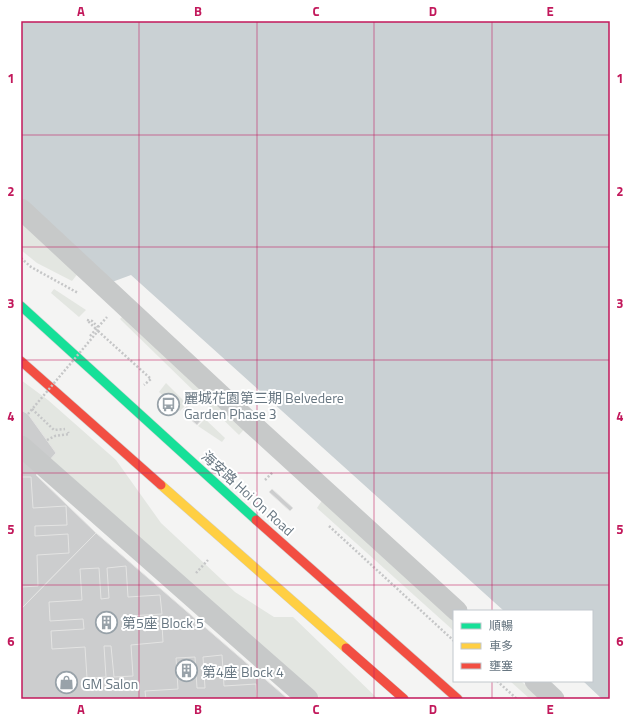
<svg xmlns="http://www.w3.org/2000/svg" width="631" height="720" font-family="'Titillium Web','Noto Sans TC',sans-serif">
<rect width="100%" height="100%" fill="#f4f4f3"/>
<g fill="#e3e6e1">
<polygon points="21,219 79,272 72,281 37,263 21,250"/>
<polygon points="54,289 86,310 79,317 51,293"/>
<polygon points="126,313 247,426 239,435 120,319"/>
<polygon points="21,380 48,400 116,460 161,523 235,592 274,617 293,617 378,699 321,699 21,432"/>
<polygon points="166,383 187,404 180,411 159,392"/>
<polygon points="205,419 225,438 222,442 198,426"/>
<polygon points="323,499 454,621 454,631 317,508"/>
<polygon points="510,681 521,681 540,699 530,699"/>
</g>
<polygon fill="#cad1d4" points="21,21 610,21 610,699 602,699 583,681 592,681 592,611 504,611 131,275 112,282 21,200"/>
<g fill="#cccdce" stroke="#e4e4e3">
<polygon points="187,406 192,410 188,415 183,410"/>
<polygon points="21,410 28,414 56,453 36,475 96,533 21,609"/>
<polygon points="195,411 203,418 197,425 189,418"/>
<polygon points="21,477 31,477 33,508 66,506 67,525 35,526 35,536 68,534 69,553 37,555 38,586 21,587"/>
<polygon points="272,489 293,508 290,511 269,492"/>
<polygon points="96,533 288,699 21,699 21,609"/>
<polygon points="126,566 128,597 160,595 162,614 129,616 130,626 162,624 163,642 131,645 133,676 114,677 111,646 104,646 106,677 87,678 85,647 52,649 51,631 84,629 83,619 50,621 49,602 82,600 80,569 99,568 101,599 109,598 107,568"/>
<polygon points="222,655 224,686 256,684 257,699 146,699 145,691 178,689 176,658 195,657 197,688 205,688 203,657"/>
</g>
<g fill="none" stroke-linecap="round" stroke-linejoin="round">
<defs>
<polyline id="fast" points="21,306 256,520"/>
<polyline id="slow" points="161,485 346,648"/>
<g id="jam">
<polyline points="21,361 161,485"/>
<polyline points="256,520 458,699"/>
<polyline points="346,648 404,699"/>
</g>
</defs>
<use href="#fast" stroke="#d0d1d1" stroke-width="10"/>
<use href="#slow" stroke="#d0d1d1" stroke-width="10"/>
<use href="#jam" stroke="#d0d1d1" stroke-width="10"/>
<g stroke="#c5c6c7" stroke-width="2.5" stroke-dasharray="2 2" stroke-linecap="butt">
<polyline points="21,258 31,267 78,293"/>
<polyline points="87,320 92,321 98,327"/>
<polyline points="98,331 151,379 144,385"/>
<polyline points="90,336 107,317"/>
<polyline points="32,409 54,430 65,429"/>
<polyline points="47,440 55,436 69,434 68,432"/>
<polyline points="265,480 273,472"/>
<polyline points="329,526 454,641"/>
<polyline points="196,573 208,560"/>
<polyline points="497,681 517,699"/>
</g>
<g stroke="#c7c9c9" stroke-width="21">
<polyline points="21,209 252,424 457,611"/>
<polyline points="21,446 308,699"/>
<polyline points="535,681 554,699"/>
</g>
<use href="#fast" stroke="#16e098" stroke-width="9"/>
<use href="#slow" stroke="#ffcf43" stroke-width="9"/>
<use href="#jam" stroke="#f24e42" stroke-width="9"/>
<polyline stroke="#c5c6c7" stroke-width="2.5" stroke-dasharray="2 2" stroke-linecap="butt" points="28,414 98,331 87,320"/>
</g>
<path fill="none" stroke="#c2185b" stroke-width="1" stroke-opacity="0.55" d="M 139,21 L 139,699M 257,21 L 257,699M 374,21 L 374,699M 492,21 L 492,611M 21,135 L 610,135M 21,247 L 610,247M 21,360 L 610,360M 21,473 L 610,473M 21,585 L 610,585M 492,681 L 492,699"/>
<defs>
<symbol id="bus-ring" viewBox="-11 -11 22 22"><circle r="9.5" fill="#fff" stroke="#98a2a9" stroke-width="1.5"/><path d="M-5-6H5V4H4V6H2V4H-2V6H-4V4H-5ZM-3.5-4V0h7V-4ZM-3.5 1.2v1.5H-2V1.2ZM2 1.2v1.5H3.5V1.2Z" fill="#98a2a9"/></symbol>
<symbol id="building-ring" viewBox="-11 -11 22 22"><circle r="9.5" fill="#fff" stroke="#98a2a9" stroke-width="1.5"/><path d="M-4-6H4V6H1V3H-1V6H-4ZM-2.5-4.3h1.7v1.8h-1.7ZM.8-4.3h1.7v1.8H.8ZM-2.5-1h1.7V.8h-1.7ZM.8-1h1.7V.8H.8Z" fill="#98a2a9"/></symbol>
<symbol id="shop-ring" viewBox="-11 -11 22 22"><circle r="9.5" fill="#fff" stroke="#98a2a9" stroke-width="1.5"/><path d="M-5-2.5h2.3a2.7 3.5 0 0 1 5.4 0H5L5.5 6h-11ZM-1.5-2.5h3a1.5 2.3 0 0 0-3 0Z" fill="#98a2a9"/></symbol>
</defs>
<g fill-rule="evenodd">
<use href="#bus-ring" x="156" y="392" width="25" height="25"/>
<use href="#building-ring" x="94" y="610" width="25" height="25"/>
<use href="#building-ring" x="174" y="658" width="25" height="25"/>
<use href="#shop-ring" x="54" y="670" width="25" height="25"/>
</g>
<g text-anchor="middle" dominant-baseline="central" stroke-width="4" stroke-linejoin="round" paint-order="stroke">
<g font-size="14" fill="#677681" stroke="#fff" text-anchor="start">
<text x="184" y="397">麗城花園第三期 Belvedere<tspan x="184" dy="16">Garden Phase 3</tspan></text>
<text x="122" y="622">第5座 Block 5</text>
<text x="202" y="671">第4座 Block 4</text>
<text x="82" y="683">GM Salon</text>
</g>
<g font-size="14" fill="#677681" stroke="#fff">
<text transform="translate(248 493) rotate(42)">海安路 Hoi On Road</text>
</g>
</g>
<rect width="631" height="720" fill="none" stroke="#ffffff" stroke-width="44"/>
<rect x="453" y="610" width="140" height="72" fill="#ffffff" stroke="#c2c8cd"/>
<rect x="461" y="623" width="20" height="6" fill="#16e098" stroke="#c2c8cd"/>
<text x="489" y="630" font-size="12" fill="#677681">順暢</text>
<rect x="461" y="643" width="20" height="6" fill="#ffcf43" stroke="#c2c8cd"/>
<text x="489" y="650" font-size="12" fill="#677681">車多</text>
<rect x="461" y="663" width="20" height="6" fill="#f24e42" stroke="#c2c8cd"/>
<text x="489" y="670" font-size="12" fill="#677681">壅塞</text>
<rect x="22" y="22" width="587" height="676" fill="none" stroke="#c2185b" stroke-width="1.5"/>
<g font-size="13" text-anchor="middle" font-weight="bold" fill="#c2185b">
<text x="81" y="16">A</text>
<text x="198" y="16">B</text>
<text x="316" y="16">C</text>
<text x="433" y="16">D</text>
<text x="550" y="16">E</text>
<text x="11" y="83">1</text>
<text x="620" y="83">1</text>
<text x="11" y="196">2</text>
<text x="620" y="196">2</text>
<text x="11" y="308">3</text>
<text x="620" y="308">3</text>
<text x="11" y="421">4</text>
<text x="620" y="421">4</text>
<text x="11" y="534">5</text>
<text x="620" y="534">5</text>
<text x="11" y="646">6</text>
<text x="620" y="646">6</text>
<text x="81" y="714">A</text>
<text x="198" y="714">B</text>
<text x="316" y="714">C</text>
<text x="433" y="714">D</text>
<text x="550" y="714">E</text>
</g>
</svg>
